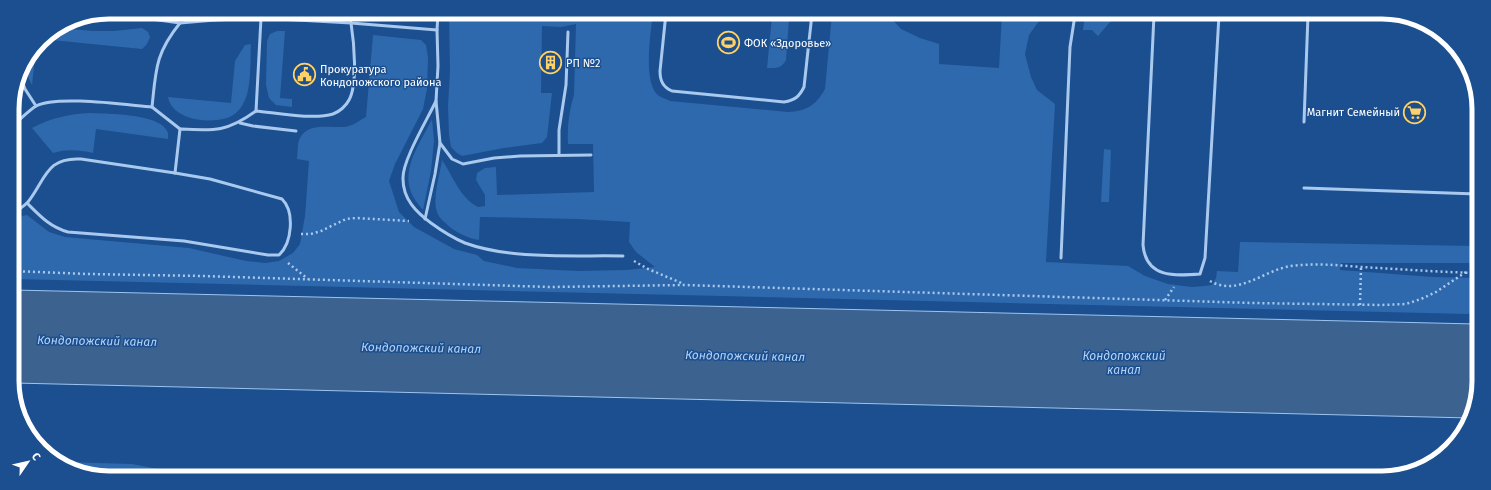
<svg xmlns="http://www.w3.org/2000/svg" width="1491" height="490" font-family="'Fira Sans',sans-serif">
<rect width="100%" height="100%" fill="#1b4f8f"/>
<g fill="#2e69ad">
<path d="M 369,13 L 423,13 C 411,23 383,19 369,13 Z"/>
<path d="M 449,13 L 653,13 C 651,31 642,84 659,96 C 662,98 667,99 670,101 L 788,112 C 807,111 816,105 825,89 L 832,14 L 887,14 L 901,29 L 920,38 L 939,44 L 939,64 L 999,68 L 1002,14 L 1044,14 L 1029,35 L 1025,54 L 1031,77 L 1037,90 L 1055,104 L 1046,262 L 1128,266 L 1145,276 L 1168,284 L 1192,287 L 1205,286 L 1212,285 L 1216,278 L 1217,271 L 1238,272 L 1240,242 L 1476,246 L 1476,263 L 1341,263 L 1340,270 L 1433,277 L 1476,278 L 1476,313 L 1466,314 L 13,279 L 13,236 L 22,216 L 27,215 L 49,232 L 65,237 L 189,248 L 246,261 L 265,263 L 279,261 L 293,253 L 300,244 L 305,216 L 309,161 L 297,159 C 298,153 297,143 300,138 C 308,122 330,128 344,127 C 351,127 360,120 366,117 L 373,35 L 421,40 L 426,45 L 428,58 L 427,89 L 423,109 L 395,164 L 389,181 L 399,212 L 414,227 L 454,249 L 477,255 L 484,261 L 517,268 L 578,271 L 627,270 L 655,267 L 636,252 L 629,242 L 630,222 L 577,219 L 480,217 L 479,240 C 468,238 460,234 451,228 C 446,223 439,219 437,212 C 432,199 440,174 442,160 C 453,176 460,198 478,207 L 485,206 L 485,195 L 476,180 L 477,173 L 485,168 L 496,167 L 497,195 L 594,192 L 593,144 L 568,144 C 567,127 569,111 574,95 L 576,24 L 561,27 L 542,26 L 541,93 L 552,93 L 547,137 L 542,143 L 504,148 L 462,156 L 457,153 L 451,147 L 449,135 L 448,106 L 450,71 Z"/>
<polygon points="1085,15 1118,15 1110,22 1098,36 1092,30 1083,30"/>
<path d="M 772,17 L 789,19 L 786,60 C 781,69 776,68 767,68 Z"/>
<polygon points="59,28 93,31 114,31 142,28 148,32 150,37 147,44 142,49 42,39"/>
<polygon points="277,31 285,31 280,98 292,99 292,107 276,105 269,98 266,85 267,41 270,34"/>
<path d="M 251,44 C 250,60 252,90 243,104 C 240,110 234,116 227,118 C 209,124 172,120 168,97 L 231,103 L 235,61 L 245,45 Z"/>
<path d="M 36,48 L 32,85 C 28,79 25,66 28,59 C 30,55 33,51 36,48 Z"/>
<path d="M 90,113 C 107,114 162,113 168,133 C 168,135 168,137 168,139 L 96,129 L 93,153 C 79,150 67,149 53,153 L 32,128 C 51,118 69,114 90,113 Z"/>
<path d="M 432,119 L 434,141 L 431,171 L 423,210 C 418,204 412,197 410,189 C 403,165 422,140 432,119 Z"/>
<polygon points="1104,149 1111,150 1109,202 1101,202"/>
<polygon points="64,462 132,464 189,475 84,475"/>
</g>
<polygon fill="#3c6290" stroke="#9cc4f0" points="13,290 1476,324 1476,406 1470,418 14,383"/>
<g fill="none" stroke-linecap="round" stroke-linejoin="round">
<g stroke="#a9c9ee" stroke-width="2.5" stroke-dasharray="2 3" stroke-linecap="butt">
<polyline points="562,13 566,20"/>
<polyline points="301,234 311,234 321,231 346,219 356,218 409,221"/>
<polyline points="634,261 648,269 684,284"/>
<polyline points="288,263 308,279"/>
<polyline points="13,271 88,274 203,276 550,287 685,285 1252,303 1381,305 1406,304 1421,299 1436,292 1466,272"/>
<path d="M 1210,281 C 1238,297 1264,270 1291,266 C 1314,263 1337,265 1361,267 C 1399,269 1438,272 1476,273"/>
<polyline points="1165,300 1174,287"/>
<polyline points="1360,305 1361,267"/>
</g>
<g stroke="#a9c9ee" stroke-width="3">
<polyline points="348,13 351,23 437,30 438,13"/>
<path d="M 666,13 L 660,71 C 660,81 663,87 672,91 L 784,102 C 795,100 799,97 804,87 L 812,14"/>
<path d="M 1154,15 L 1143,245 C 1146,278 1174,276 1200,274 L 1205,258 L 1219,15"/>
<polyline points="92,16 137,17 180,23"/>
<polyline points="437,30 438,66 436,101 440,143 452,159 463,164 494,158 520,156 591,155"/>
<polyline points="19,73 25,89 36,106"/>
<path d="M 436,101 C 427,120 402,161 403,179 C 403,199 416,212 431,223 C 442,231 453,238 465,243 C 512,260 573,255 623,256"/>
<polyline points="152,107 180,129"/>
<polyline points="256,111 261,18"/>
<polyline points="1304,122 1308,15"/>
<polyline points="240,123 253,126 296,131"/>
<path d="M 12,126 C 20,120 28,111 36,106 C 56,95 127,105 152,107 C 156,70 155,54 180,23 L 215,20"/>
<polyline points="559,155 559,130 566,85 568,32"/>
<polyline points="1304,188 1477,194"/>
<path d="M 27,203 C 40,216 50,227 68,232 L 184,241 L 268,255 L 279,255 C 292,243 295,212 282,199 L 210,179 L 175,173"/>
<path d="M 13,214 C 18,210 24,206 28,202 C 46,179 46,157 81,159 L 175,173 L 180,129 C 215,131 227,132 256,111 C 277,113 314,120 333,114 C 339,112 346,106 349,100 C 358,84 354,42 351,23 L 261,18 L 215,20 L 213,12"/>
<polyline points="425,219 435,174 440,143"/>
<polyline points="1061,258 1070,47 1075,15"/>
</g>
</g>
<defs>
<symbol id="stadium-ring" viewBox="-11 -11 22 22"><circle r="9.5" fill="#1b4f8f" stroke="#ffd166" stroke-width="1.5"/><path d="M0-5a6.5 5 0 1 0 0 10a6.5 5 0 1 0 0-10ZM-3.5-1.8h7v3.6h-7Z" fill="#ffd166"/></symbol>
<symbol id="building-ring" viewBox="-11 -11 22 22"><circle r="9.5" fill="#1b4f8f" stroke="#ffd166" stroke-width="1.5"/><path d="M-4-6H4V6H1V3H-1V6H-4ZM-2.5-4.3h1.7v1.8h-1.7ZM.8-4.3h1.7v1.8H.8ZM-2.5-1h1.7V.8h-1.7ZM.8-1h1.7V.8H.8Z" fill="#ffd166"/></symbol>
<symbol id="civic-ring" viewBox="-11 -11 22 22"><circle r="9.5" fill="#1b4f8f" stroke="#ffd166" stroke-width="1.5"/><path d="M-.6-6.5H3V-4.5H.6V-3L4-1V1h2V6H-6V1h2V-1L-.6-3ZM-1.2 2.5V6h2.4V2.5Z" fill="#ffd166"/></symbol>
<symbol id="supermarket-ring" viewBox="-11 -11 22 22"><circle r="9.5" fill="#1b4f8f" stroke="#ffd166" stroke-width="1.5"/><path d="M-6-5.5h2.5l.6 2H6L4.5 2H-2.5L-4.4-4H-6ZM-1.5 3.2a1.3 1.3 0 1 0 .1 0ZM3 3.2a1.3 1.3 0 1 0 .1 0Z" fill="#ffd166"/></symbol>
</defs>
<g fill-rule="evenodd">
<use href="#stadium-ring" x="716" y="30" width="25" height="25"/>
<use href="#building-ring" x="538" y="50" width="25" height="25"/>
<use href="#civic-ring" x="292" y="62" width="25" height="25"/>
<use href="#supermarket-ring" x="1402" y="100" width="25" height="25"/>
</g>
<g text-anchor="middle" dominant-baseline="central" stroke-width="3" stroke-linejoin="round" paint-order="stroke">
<g font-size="11" fill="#fff" stroke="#1b4f8f" text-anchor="start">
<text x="744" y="43">ФОК «Здоровье»</text>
<text x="566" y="63">РП №2</text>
<text x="320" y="69">Прокуратура<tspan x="320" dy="13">Кондопожского района</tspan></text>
<text x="1400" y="112" text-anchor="end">Магнит Семейный</text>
</g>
<g font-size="12" font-style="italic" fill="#b5d3f5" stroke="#1b4f8f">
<text transform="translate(97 341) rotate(1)">Кондопожский канал</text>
<text transform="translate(421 348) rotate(1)">Кондопожский канал</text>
<text transform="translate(745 356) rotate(1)">Кондопожский канал</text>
<text x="1124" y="356">Кондопожский<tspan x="1124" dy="14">канал</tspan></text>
</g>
</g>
<path d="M0 0H1491V490H0ZM109 19H1382A90 90 0 0 1 1472 109V381A90 90 0 0 1 1382 471H109A90 90 0 0 1 19 381V109A90 90 0 0 1 109 19Z" fill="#1b4f8f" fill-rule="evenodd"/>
<path fill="none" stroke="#fff" stroke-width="5" d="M109 19H1382A90 90 0 0 1 1472 109V381A90 90 0 0 1 1382 471H109A90 90 0 0 1 19 381V109A90 90 0 0 1 109 19Z"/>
<g transform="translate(28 462) rotate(56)" stroke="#1b4f8f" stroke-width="3" paint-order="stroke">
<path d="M0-3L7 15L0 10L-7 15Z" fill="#ffffff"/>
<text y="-6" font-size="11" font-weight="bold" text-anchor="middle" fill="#ffffff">С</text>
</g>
</svg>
